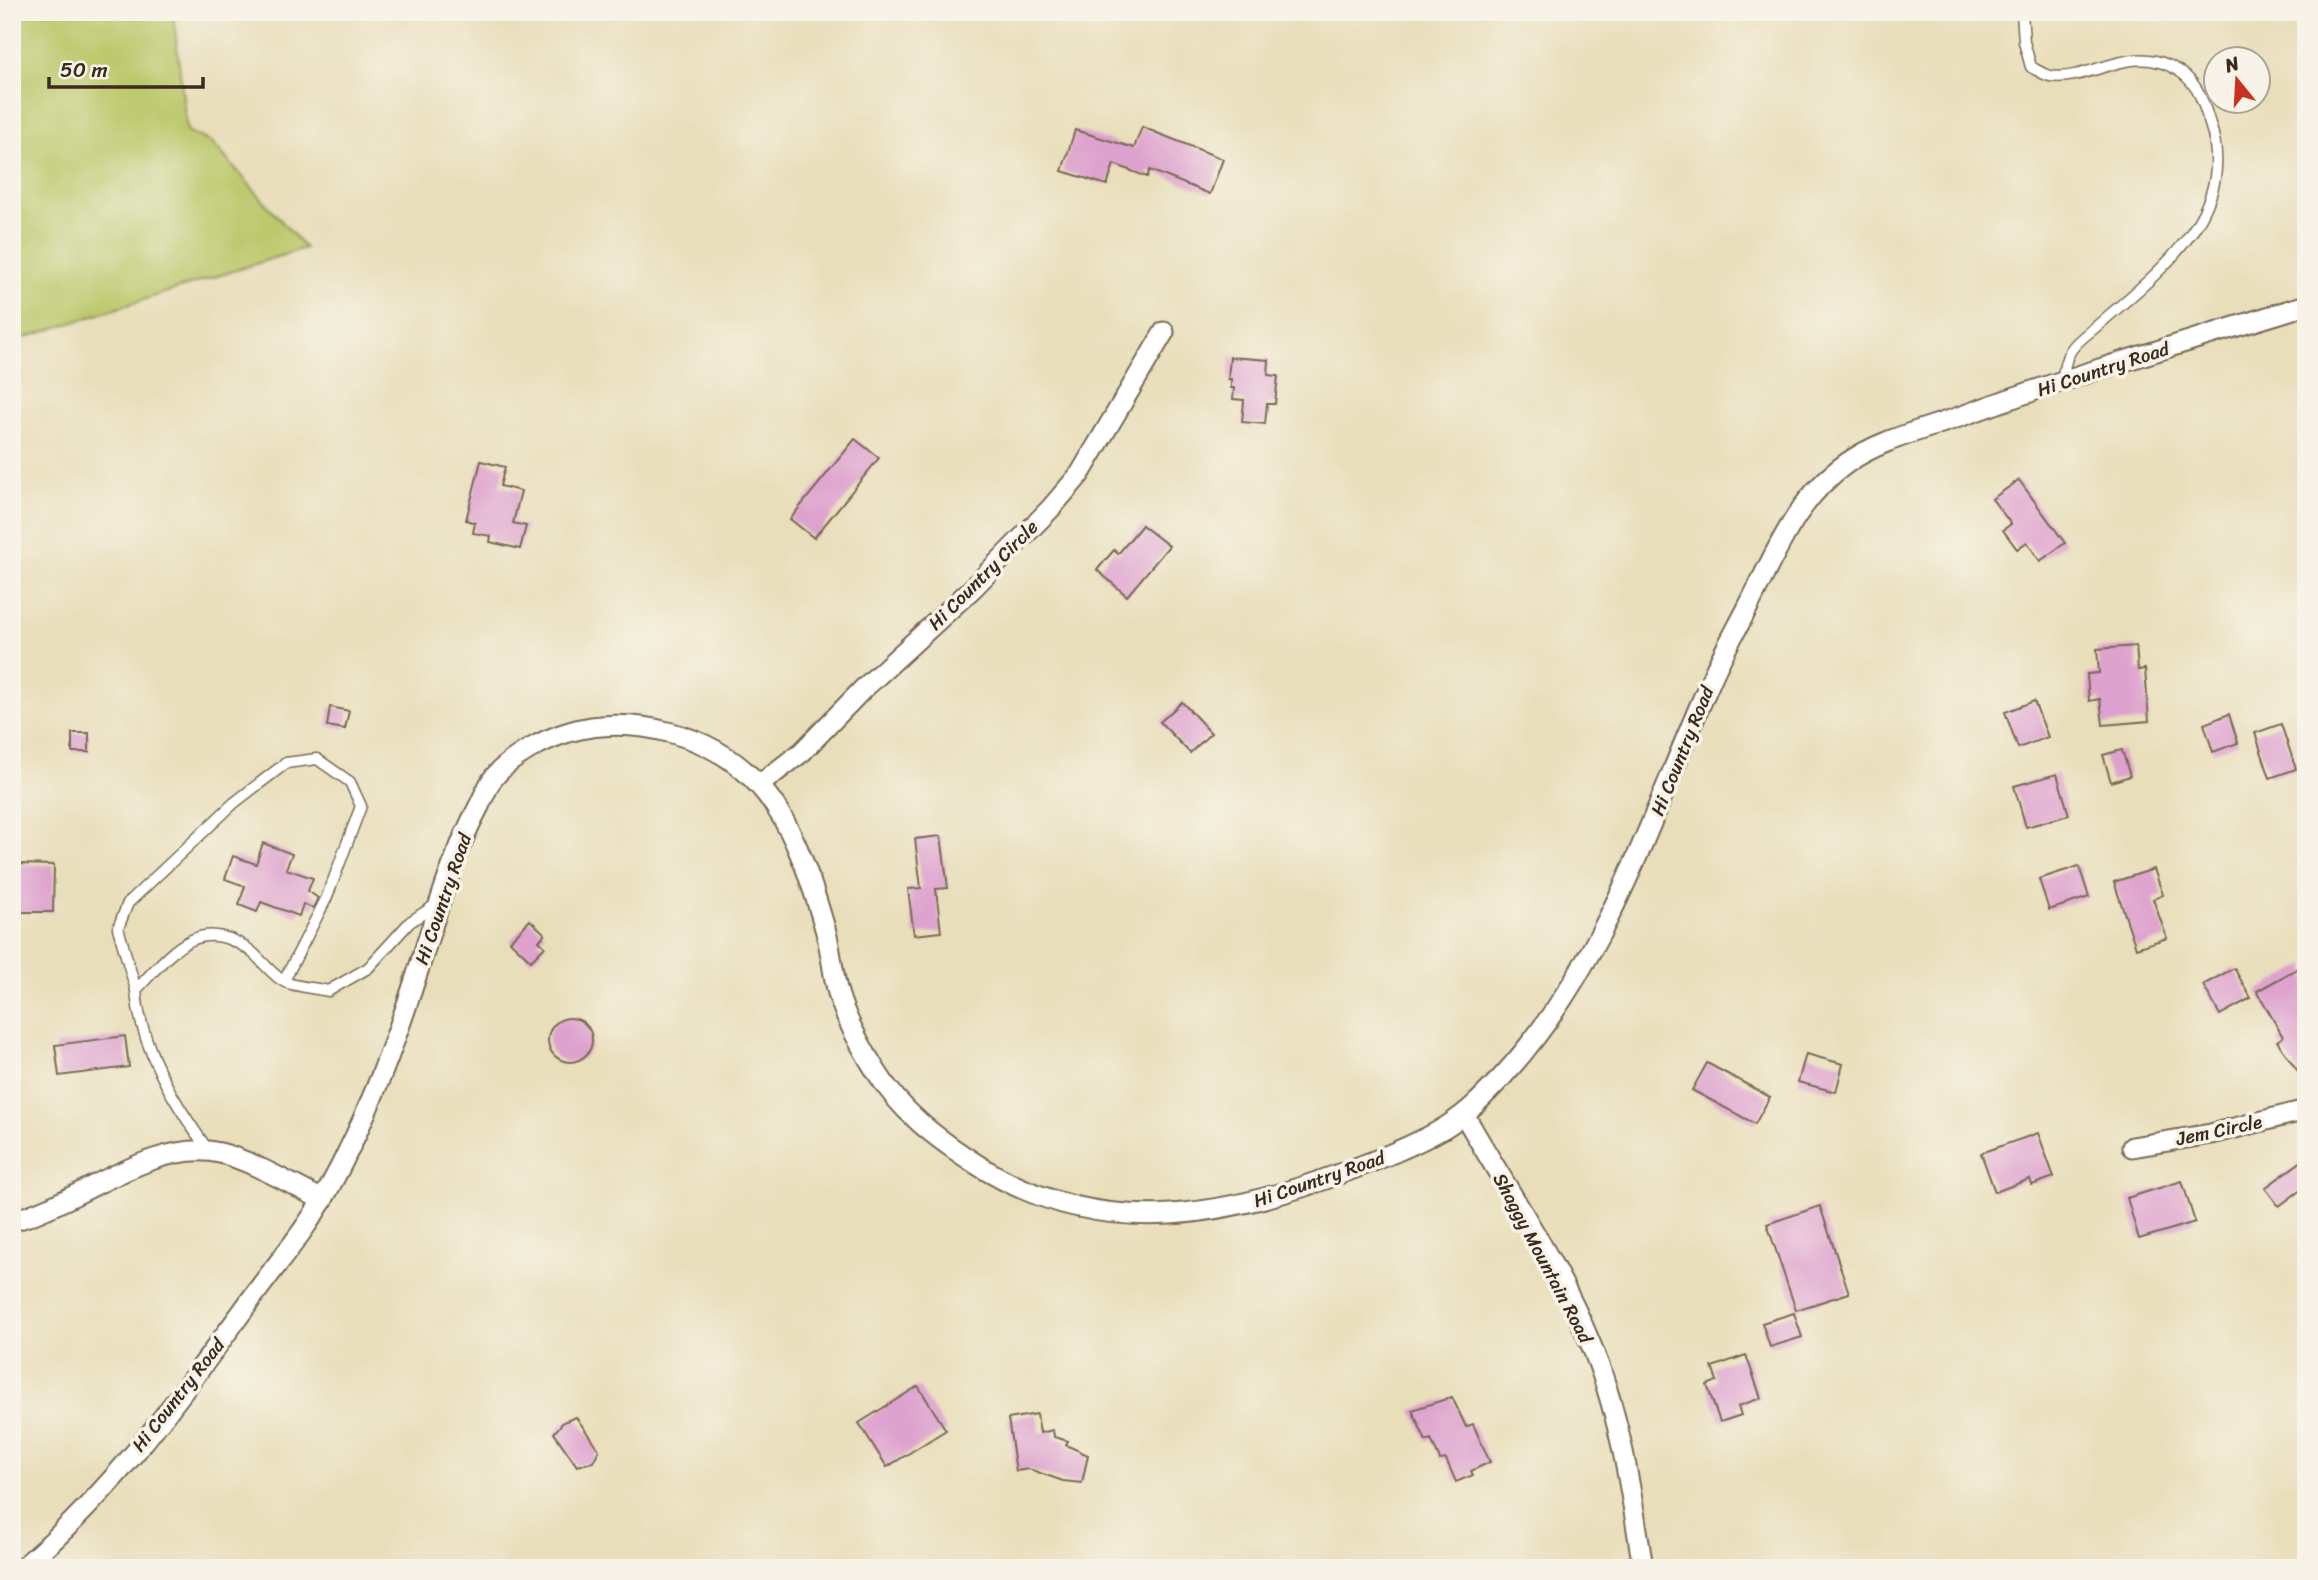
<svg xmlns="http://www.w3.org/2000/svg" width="2318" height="1580" font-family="Sriracha,sans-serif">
<rect width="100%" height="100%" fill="#f7f3e8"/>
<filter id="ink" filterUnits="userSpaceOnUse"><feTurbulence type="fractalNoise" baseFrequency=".0143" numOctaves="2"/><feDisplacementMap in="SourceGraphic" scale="14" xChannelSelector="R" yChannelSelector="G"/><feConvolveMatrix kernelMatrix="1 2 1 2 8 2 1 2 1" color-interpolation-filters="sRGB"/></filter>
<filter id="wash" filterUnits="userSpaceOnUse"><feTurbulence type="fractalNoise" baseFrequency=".00686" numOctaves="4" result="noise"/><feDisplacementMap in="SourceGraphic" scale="28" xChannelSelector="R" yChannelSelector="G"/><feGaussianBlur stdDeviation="1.57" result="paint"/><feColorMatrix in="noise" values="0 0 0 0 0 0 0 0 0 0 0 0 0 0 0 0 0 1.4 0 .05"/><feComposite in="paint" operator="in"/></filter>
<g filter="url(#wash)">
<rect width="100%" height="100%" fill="#e9deba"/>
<polygon fill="#bbc86a" stroke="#7b7944" stroke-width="2" points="12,12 173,12 187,131 213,143 305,248 12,342"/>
<g id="blocks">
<g fill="#dea2ce">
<polygon points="1142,127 1223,159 1210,194 1150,170 1147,177 1114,164 1107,185 1062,171 1075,130 1134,148"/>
<polygon points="1230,357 1269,360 1268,375 1278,376 1275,404 1267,404 1265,424 1242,422 1244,400 1233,399 1234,388 1231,388 1231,379 1228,379"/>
<polygon points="855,439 879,458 814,538 790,519"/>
<polygon points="481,461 505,467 500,486 521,491 513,523 526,526 520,549 490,542 491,536 473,533 475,523 466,520"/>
<polygon points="2019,480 2065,543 2040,561 2027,542 2017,549 2003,530 2011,524 1992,499"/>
<polygon points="1142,525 1169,546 1127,596 1097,570 1114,550 1118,554"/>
<polygon points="2136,646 2138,670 2145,669 2149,721 2103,725 2100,699 2089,701 2087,674 2099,673 2097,649"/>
<polygon points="2034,701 2048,737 2018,748 2005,712"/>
<polygon points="1182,702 1211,733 1190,753 1160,722"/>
<polygon points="330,707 349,711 345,729 327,726"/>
<polygon points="2229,714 2238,743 2213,752 2204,724"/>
<polygon points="2281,724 2296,769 2270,778 2255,733"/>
<rect x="72" y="733" width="17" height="19"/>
<polygon points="2122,750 2130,776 2111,782 2103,755"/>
<polygon points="2057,774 2069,815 2026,827 2014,786"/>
<polygon points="941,836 948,888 936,889 941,932 914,935 908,889 921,888 915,839"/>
<polygon points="263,843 292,854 286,869 313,878 308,891 318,898 313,908 303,904 299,916 261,902 257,912 239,905 245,886 225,879 233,856 256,864"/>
<polygon points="18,864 54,865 53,912 12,912 12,887 17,887"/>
<polygon points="2079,866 2089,897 2049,910 2039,879"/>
<polygon points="2154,869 2163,895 2153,899 2167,938 2136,948 2114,882"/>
<polygon points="530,920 545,934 539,941 545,947 531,961 510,941"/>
<polygon points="2306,964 2306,1083 2277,1041 2283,1037 2257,991"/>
<polygon points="2234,968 2251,998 2220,1015 2203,985"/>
<circle cx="570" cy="1040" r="22"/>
<polygon points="125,1036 129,1067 59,1076 55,1045"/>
<polygon points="1806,1054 1843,1064 1836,1092 1798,1082"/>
<polygon points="1707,1063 1770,1097 1755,1124 1692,1090"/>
<polygon points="2038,1133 2054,1177 2032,1185 2030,1179 1995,1192 1981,1153"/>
<polygon points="2306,1158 2306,1186 2279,1206 2265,1188"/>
<polygon points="2182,1181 2195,1222 2139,1239 2127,1198"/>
<polygon points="1820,1206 1849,1293 1796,1310 1767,1224"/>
<polygon points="1794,1313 1802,1337 1770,1347 1762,1323"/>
<polygon points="1746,1355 1761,1398 1738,1406 1741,1415 1720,1422 1707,1385 1717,1381 1712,1367"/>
<polygon points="918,1386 946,1430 887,1467 859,1423"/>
<polygon points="1452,1397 1466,1427 1473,1424 1490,1462 1471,1471 1473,1475 1456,1482 1446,1459 1440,1460 1431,1439 1426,1441 1412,1410"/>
<polygon points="1037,1414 1040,1433 1053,1430 1054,1437 1068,1441 1066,1445 1088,1455 1082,1483 1063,1481 1029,1469 1016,1471 1008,1419"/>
<polygon points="576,1417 599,1450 593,1462 577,1466 554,1433 563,1422"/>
</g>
</g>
</g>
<g filter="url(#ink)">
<use href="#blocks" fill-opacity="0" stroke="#786955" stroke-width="2"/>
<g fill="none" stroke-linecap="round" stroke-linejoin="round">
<defs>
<g id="lane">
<path d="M 2022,12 L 2024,42 L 2031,67 C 2037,70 2044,75 2050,76 C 2089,82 2127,45 2170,66 C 2196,78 2202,97 2210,124 C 2239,209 2163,269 2105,319 C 2081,341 2064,344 2063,381"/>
<polyline points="136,990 118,928 128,903 234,803 286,763 317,759 350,782 361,806 327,897 284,981"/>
<path d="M 208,1150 C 175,1104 140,1048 136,990 C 170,954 198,914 248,949 C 261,958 271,975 285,982 C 297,987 315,988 328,991 L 368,968 L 410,922 L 437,904"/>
</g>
<g id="street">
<polyline points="760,784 802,752 862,690 973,588 1051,508 1080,474 1164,332"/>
<path d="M 1465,1116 C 1507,1190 1557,1262 1589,1340 C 1620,1412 1631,1491 1643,1568"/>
<polyline points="2132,1147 2211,1134 2306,1110"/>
<path d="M 12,1221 C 77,1204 153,1138 220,1153 C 250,1160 294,1186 323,1200"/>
<path d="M 22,1568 C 111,1494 179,1398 247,1305 C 273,1268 305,1232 327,1192 C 369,1116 398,1035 424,952 C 440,901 454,853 479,806 C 484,796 488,784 495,776 C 512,756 545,739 569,732 C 603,722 638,724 672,733 C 769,759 798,836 824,925 C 831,947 832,971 838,993 C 846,1020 861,1047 876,1071 C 901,1112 936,1138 976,1164 C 1095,1240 1217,1220 1342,1173 C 1375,1161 1406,1149 1437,1132 C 1466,1116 1480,1100 1502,1077 C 1608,962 1649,819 1711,680 C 1722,654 1737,629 1750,603 C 1777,550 1797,498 1847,463 C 1879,440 1923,430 1959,417 C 2073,375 2190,341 2306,305"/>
</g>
</defs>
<use href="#lane" stroke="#786955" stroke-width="13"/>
<use href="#street" stroke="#786955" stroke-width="23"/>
<use href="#lane" stroke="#fff" stroke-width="10"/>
<use href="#street" stroke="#fff" stroke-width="19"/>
</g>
</g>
<g text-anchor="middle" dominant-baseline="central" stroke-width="7" stroke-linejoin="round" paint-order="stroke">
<g font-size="19" fill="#3b2a1e" stroke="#f7f3e8">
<text transform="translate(2103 369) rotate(-18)">Hi Country Road</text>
<text transform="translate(983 575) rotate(-45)">Hi Country Circle</text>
<text transform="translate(1682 751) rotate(-68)">Hi Country Road</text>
<text transform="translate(443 899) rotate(-71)">Hi Country Road</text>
<text transform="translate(2219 1130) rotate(-12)">Jem Circle</text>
<text transform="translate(1319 1179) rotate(-19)">Hi Country Road</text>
<text transform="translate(1543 1258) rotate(62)">Shaggy Mountain Road</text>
<text transform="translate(178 1395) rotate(-52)">Hi Country Road</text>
</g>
</g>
<rect width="2318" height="1580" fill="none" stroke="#f7f3e8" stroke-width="42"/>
<g transform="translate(2237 80) rotate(342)"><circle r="33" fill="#f7f3e8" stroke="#aca397" stroke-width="2"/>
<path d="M0-5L12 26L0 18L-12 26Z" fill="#c8321e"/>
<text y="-10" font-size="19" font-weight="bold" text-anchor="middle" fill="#3b2a1e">N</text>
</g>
<path d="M49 77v10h154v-10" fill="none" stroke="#3b2a1e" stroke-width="3.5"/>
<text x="60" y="77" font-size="21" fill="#3b2a1e" stroke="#f7f3e8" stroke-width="5" paint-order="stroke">50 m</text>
</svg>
